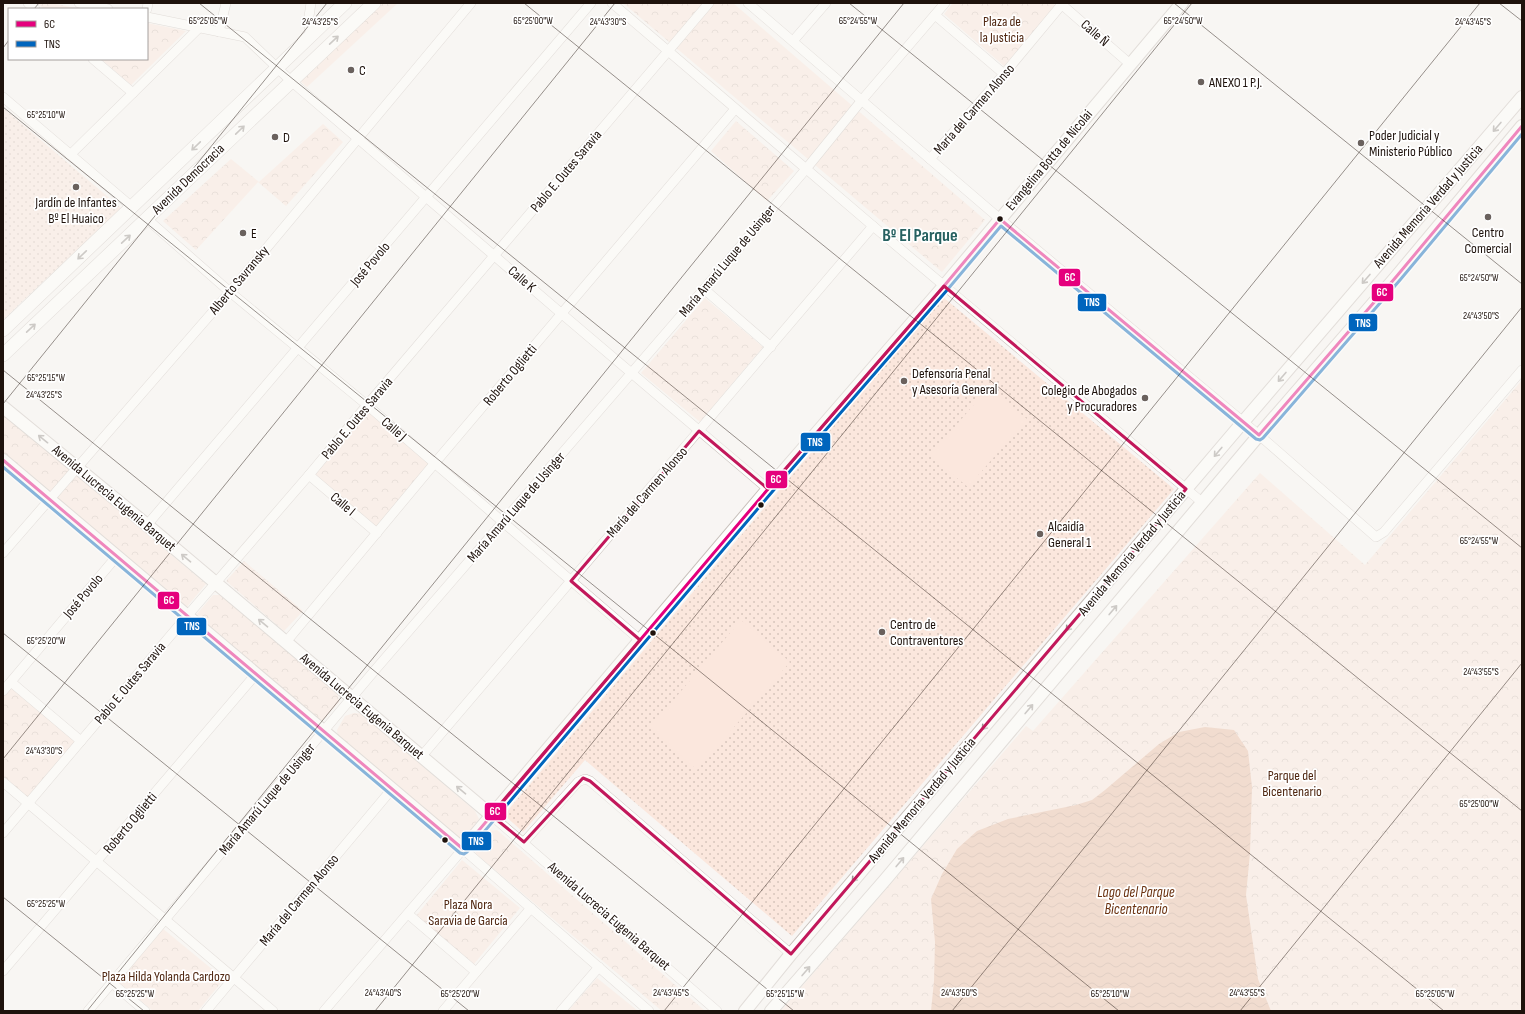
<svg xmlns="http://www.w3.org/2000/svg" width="1525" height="1014" font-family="'Sofia Sans Condensed',sans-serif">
<defs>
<pattern id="grass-dots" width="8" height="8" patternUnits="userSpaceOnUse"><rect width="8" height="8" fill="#fbe7dd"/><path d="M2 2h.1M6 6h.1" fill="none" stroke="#d7c5bc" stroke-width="1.8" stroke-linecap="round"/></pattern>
<pattern id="park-crowns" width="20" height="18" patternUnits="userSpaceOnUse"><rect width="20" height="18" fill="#fbe7dd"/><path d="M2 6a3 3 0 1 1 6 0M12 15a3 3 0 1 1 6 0" fill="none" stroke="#d7c5bc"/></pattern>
<pattern id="water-waves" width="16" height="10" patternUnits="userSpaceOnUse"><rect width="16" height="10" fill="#e8bca5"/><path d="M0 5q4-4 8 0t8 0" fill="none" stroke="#c7a18d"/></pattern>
</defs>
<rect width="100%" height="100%" fill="#f8f5f3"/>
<g fill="url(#grass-dots)">
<path d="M 3,108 L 121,208 C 82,246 42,282 3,320 Z"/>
<polygon points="943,297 1174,489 792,936 585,760 523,832 504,815"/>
</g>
<g fill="url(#park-crowns)">
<polygon points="37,3 51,3 80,9 44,9"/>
<polygon points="380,3 398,3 307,87 299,80"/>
<polygon points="623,3 733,3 985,220 942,272"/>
<polygon points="953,3 1053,3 1056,6 1004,66 944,14"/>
<polygon points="147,23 186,31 131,85 101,59 147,59"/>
<polygon points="736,121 794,171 767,201 711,151"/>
<polygon points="323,124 343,142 286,206 258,182 196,250 163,221 231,159 259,182"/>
<polygon points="705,298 763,347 700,422 641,373"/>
<polygon points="1522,380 1522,1011 781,1011 1026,726 1033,731 1260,473 1365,565"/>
<polygon points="368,412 429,464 376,527 315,475"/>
<polygon points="3,413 206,584 186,608 3,452"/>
<polygon points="244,561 303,611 284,631 226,581"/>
<polygon points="213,595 223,595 338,695 339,702 323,720 318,721 200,621 197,614"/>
<polygon points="11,682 81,741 28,803 3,782 3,691"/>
<polygon points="354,713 363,714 475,811 479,819 465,838 455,838 339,740 337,730 345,716"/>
<polygon points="497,830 705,1011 662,1011 476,854 475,847 489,831"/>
<polygon points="462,860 520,908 474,964 416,916"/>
<polygon points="162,928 224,979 198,1011 153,1011 118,982"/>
<polygon points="597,978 638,1011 568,1011"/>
</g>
<g fill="#fbe7dd">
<polygon points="988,388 1027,419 968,487 930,456"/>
<polygon points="741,620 790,662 697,770 650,728"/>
</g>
<polygon fill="url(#water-waves)" points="1205,727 1234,730 1248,751 1252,787 1250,853 1246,895 1258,979 1271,1011 931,1011 934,981 935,942 931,899 942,874 957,849 977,831 1008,819 1076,805 1092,800 1105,790 1159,744 1179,732"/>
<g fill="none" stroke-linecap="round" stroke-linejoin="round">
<defs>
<g id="minor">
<polyline points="28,3 35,9"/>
<polyline points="79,3 108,9"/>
<polyline points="311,3 308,23 311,36"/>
<polyline points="612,3 873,226 1203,503"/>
<polyline points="748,3 1000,219 1259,435 1376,537 1384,532 1522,370"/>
<polyline points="1060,3 1130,64"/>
<polyline points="147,9 148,3"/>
<polyline points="935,15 1004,74"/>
<polyline points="147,17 245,37 291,81 562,314 768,489"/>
<polyline points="219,32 226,3"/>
<polyline points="793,41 826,3"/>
<polyline points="93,59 133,93"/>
<polyline points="3,97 132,207"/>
<polyline points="70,155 199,28"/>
<polyline points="930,159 1004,74 1063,3"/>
<polyline points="147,219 230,292 367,405 640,640"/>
<polyline points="704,289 771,347"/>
<polyline points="309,475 377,533"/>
<polyline points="147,525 591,3"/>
<polyline points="3,553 230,292 471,3"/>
<polyline points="286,642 434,464 735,109"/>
<polyline points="11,682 81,741"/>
<polyline points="3,691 117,556"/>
<polyline points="421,757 873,226"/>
<polyline points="3,782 273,1011"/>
<polyline points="491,815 717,1011"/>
<polyline points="3,833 187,616 309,475 367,405 709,3"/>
<polyline points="524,842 578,782 585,779 590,781 791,954"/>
<polyline points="408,914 476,972"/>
<polyline points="3,971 256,674"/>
<polyline points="112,983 145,1011"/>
<polyline points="88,1011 375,670 704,289 806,169 862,100 945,3"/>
<polyline points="206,1011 392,789"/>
<polyline points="324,1011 463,849 649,1011"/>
<polyline points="443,1011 531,908"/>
<polyline points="561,1011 599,967"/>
</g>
<g id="tertiary">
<polyline points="3,407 147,525 491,815"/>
<polyline points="3,460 463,849 768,489 944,286 1182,3"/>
<polyline points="745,1011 791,954 1243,422 1522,97"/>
<polyline points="771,1011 885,880 1259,435 1396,277 1522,126"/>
</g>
<g id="secondary">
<polyline points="3,330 345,3"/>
<polyline points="3,355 374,3"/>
</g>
</defs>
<use href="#minor" stroke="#c8c0bb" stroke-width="10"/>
<use href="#tertiary" stroke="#c8c0bb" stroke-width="14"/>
<use href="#secondary" stroke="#c8c0bb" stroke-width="14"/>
<use href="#minor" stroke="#fefefd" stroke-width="9"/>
<use href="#tertiary" stroke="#fefefd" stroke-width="12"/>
<use href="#secondary" stroke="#fefefd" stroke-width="13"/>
<defs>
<polyline id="bus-1" points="3,460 463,849 768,489 944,286 1000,219 1259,435 1396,277 1522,126"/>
<polyline id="bus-2" points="3,467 460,853 464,854 467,852 772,492 948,289 1001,226 1256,439 1260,440 1263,438 1400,280 1522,134"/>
</defs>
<use href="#bus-1" stroke="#fff" stroke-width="6"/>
<use href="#bus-2" stroke="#fff" stroke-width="6"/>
<use href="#bus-1" stroke="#e5007d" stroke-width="3"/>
<use href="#bus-2" stroke="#0065bd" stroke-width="3"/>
</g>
<defs><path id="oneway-shaft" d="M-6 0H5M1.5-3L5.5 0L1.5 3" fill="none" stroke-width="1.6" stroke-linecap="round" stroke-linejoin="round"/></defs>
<g stroke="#999491">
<use href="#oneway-shaft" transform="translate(334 40) rotate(-43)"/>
<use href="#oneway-shaft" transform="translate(1497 127) rotate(131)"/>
<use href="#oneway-shaft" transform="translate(240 130) rotate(-44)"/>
<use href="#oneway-shaft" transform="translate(196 146) rotate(136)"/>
<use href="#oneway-shaft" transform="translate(126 239) rotate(-43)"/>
<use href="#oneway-shaft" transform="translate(82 255) rotate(136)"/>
<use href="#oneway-shaft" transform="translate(1366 279) rotate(131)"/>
<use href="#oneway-shaft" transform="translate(31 328) rotate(-43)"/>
<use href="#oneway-shaft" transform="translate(1282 377) rotate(131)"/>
<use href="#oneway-shaft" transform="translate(43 439) rotate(-141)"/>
<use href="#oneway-shaft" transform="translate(1218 452) rotate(130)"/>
<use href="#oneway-shaft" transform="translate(186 558) rotate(-140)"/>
<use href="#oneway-shaft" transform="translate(1113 610) rotate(-50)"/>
<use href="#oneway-shaft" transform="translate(263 623) rotate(-140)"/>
<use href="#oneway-shaft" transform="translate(1070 626) rotate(130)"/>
<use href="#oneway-shaft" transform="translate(1029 709) rotate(-50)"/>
<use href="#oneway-shaft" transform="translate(986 725) rotate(130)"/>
<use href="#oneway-shaft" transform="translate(461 790) rotate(-140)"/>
<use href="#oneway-shaft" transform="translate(900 862) rotate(-50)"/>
<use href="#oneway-shaft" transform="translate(856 877) rotate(130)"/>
<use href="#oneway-shaft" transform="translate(806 971) rotate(-49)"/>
</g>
<path d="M0 0H1525V1014H0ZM 944,286 L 1186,489 L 791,954 L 590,781 L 583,778 L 524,842 L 491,815 L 640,640 L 571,581 L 699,431 L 768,489 Z" fill="#f8f5f3" fill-opacity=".55" fill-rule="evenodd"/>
<path fill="none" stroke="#c2185b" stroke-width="3" stroke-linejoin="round" d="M 944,286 L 1186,489 L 791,954 L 590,781 L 583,778 L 524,842 L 491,815 L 640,640 L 571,581 L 699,431 L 768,489 Z"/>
<path fill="none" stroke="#1e120c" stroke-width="1" stroke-opacity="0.45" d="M 199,3 L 1444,1011M 524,3 L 1522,811M 849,3 L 1522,548M 1174,3 L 1522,284M 1499,3 L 1522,21M 34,9 L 39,3M 3,48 L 9,40M 3,107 L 1119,1011M 3,370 L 794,1011M 3,404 L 327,3M 3,633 L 469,1011M 3,759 L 615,3M 3,897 L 144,1011M 87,1011 L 904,3M 375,1011 L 1192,3M 664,1011 L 1480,3M 952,1011 L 1522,307M 1240,1011 L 1522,663"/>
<g fill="#6a615d" stroke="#fff" stroke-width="1.5">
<circle cx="351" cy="70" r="4"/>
<circle cx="1201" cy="82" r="4"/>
<circle cx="275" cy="137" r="4"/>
<circle cx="1361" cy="143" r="4"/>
<circle cx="76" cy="187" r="4"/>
<circle cx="1488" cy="217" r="4"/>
<circle cx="243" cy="233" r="4"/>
<circle cx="904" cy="381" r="4"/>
<circle cx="1145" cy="398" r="4"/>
<circle cx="1040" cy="534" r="4"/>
<circle cx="882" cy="632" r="4"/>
</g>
<g fill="#1e120c" stroke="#fff" stroke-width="1.5">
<circle cx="1000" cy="219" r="3.5"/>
<circle cx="761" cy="505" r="3.5"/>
<circle cx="653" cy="633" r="3.5"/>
<circle cx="445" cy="840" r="3.5"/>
</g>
<g text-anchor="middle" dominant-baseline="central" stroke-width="3.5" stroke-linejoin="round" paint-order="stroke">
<g font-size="14" fill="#4f2610" stroke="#fff">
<text x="1002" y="21">Plaza de<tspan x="1002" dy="16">la Justicia</tspan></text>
<text x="1292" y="775">Parque del<tspan x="1292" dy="16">Bicentenario</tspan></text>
<text x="468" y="904">Plaza Nora<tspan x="468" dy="16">Saravia de García</tspan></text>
<text x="166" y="976">Plaza Hilda Yolanda Cardozo</text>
</g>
<g font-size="14" fill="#1e120c" stroke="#fff">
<text transform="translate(1095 33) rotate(41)">Calle Ñ</text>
<text transform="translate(974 109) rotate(-49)">María del Carmen Alonso</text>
<text transform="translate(1049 160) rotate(-50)">Evangelina Botta de Nicolai</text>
<text transform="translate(566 171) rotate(-50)">Pablo E. Outes Saravia</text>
<text transform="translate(188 179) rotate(-44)">Avenida Democracia</text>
<text transform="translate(1428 206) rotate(-49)">Avenida Memoria Verdad y Justicia</text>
<text transform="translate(727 261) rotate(-50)">María Amarú Luque de Usinger</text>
<text transform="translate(370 264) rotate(-50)">José Povolo</text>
<text transform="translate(522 279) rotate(41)">Calle K</text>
<text transform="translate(239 280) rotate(-50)">Alberto Savransky</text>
<text transform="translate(510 375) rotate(-50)">Roberto Oglietti</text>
<text transform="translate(357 418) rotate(-50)">Pablo E. Outes Saravia</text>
<text transform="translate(394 429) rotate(41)">Calle J</text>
<text transform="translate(647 492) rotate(-49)">María del Carmen Alonso</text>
<text transform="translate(114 498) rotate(40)">Avenida Lucrecia Eugenia Barquet</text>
<text transform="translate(343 504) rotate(40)">Calle I</text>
<text transform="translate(516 507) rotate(-49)">María Amarú Luque de Usinger</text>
<text transform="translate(1132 553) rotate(-50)">Avenida Memoria Verdad y Justicia</text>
<text transform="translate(83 596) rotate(-50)">José Povolo</text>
<text transform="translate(130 683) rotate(-50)">Pablo E. Outes Saravia</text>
<text transform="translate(362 706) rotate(40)">Avenida Lucrecia Eugenia Barquet</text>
<text transform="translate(267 799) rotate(-50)">María Amarú Luque de Usinger</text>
<text transform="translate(922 800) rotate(-50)">Avenida Memoria Verdad y Justicia</text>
<text transform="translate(130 823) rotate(-50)">Roberto Oglietti</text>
<text transform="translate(299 900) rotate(-50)">María del Carmen Alonso</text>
<text transform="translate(609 916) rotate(41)">Avenida Lucrecia Eugenia Barquet</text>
</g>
<g font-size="14" fill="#1e120c" stroke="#fff" text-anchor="start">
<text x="359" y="70">C</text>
<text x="1209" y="82">ANEXO 1 P.J.</text>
<text x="1369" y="135">Poder Judicial y<tspan x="1369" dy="16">Ministerio Público</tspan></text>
<text x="283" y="137">D</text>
<text x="76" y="202" text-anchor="middle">Jardín de Infantes<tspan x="76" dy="16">Bº El Huaico</tspan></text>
<text x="1488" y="232" text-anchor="middle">Centro<tspan x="1488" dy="16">Comercial</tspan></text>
<text x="251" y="233">E</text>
<text x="912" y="373">Defensoría Penal<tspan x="912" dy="16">y Asesoría General</tspan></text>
<text x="1137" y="390" text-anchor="end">Colegio de Abogados<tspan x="1137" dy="16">y Procuradores</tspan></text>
<text x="1048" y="526">Alcaidía<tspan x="1048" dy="16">General 1</tspan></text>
<text x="890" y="624">Centro de<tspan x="890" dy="16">Contraventores</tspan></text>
</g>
<g font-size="15" font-style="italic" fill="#6a310f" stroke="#fff">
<text x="1136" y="892">Lago del Parque<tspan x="1136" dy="17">Bicentenario</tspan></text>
</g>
<g font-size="18" font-weight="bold" fill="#276161" stroke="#fff">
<text x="920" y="235">Bº El Parque</text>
</g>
</g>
<g font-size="10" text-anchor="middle" fill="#1e120c" stroke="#fff" stroke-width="3.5" stroke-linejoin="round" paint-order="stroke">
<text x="208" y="24">65°25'05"W</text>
<text x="533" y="24">65°25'00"W</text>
<text x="858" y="24">65°24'55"W</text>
<text x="1183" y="24">65°24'50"W</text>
<text x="320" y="25">24°43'25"S</text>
<text x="608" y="25">24°43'30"S</text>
<text x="1473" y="25">24°43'45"S</text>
<text x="46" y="118">65°25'10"W</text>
<text x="1479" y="281">65°24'50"W</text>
<text x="1481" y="319">24°43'50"S</text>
<text x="46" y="381">65°25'15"W</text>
<text x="44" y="398">24°43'25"S</text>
<text x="1479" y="544">65°24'55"W</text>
<text x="46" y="644">65°25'20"W</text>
<text x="1481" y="675">24°43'55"S</text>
<text x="44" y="754">24°43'30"S</text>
<text x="1479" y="807">65°25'00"W</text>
<text x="46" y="907">65°25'25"W</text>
<text x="383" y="996">24°43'40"S</text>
<text x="671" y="996">24°43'45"S</text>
<text x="959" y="996">24°43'50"S</text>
<text x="1247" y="996">24°43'55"S</text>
<text x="135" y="997">65°25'25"W</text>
<text x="460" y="997">65°25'20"W</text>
<text x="785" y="997">65°25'15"W</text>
<text x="1110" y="997">65°25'10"W</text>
<text x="1435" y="997">65°25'05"W</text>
</g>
<g stroke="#fff" stroke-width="1.5">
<rect x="1058" y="268" width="23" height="19" rx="4" fill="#e5007d"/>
<rect x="1371" y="283" width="23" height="19" rx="4" fill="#e5007d"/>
<rect x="1077" y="293" width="30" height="19" rx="4" fill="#0065bd"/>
<rect x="1348" y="313" width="30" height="19" rx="4" fill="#0065bd"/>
<rect x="800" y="432" width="31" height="20" rx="4" fill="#0065bd"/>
<rect x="765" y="470" width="23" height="19" rx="4" fill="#e5007d"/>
<rect x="157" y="591" width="23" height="19" rx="4" fill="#e5007d"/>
<rect x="176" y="617" width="31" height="19" rx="4" fill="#0065bd"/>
<rect x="484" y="802" width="23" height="19" rx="4" fill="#e5007d"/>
<rect x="461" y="831" width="31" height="20" rx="4" fill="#0065bd"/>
</g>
<g font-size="11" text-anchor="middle" font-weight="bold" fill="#fff">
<text x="1070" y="281">6C</text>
<text x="1382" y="296">6C</text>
<text x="1092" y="306">TNS</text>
<text x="1363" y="327">TNS</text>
<text x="815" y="446">TNS</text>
<text x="776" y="483">6C</text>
<text x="169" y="604">6C</text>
<text x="192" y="630">TNS</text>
<text x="495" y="815">6C</text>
<text x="476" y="845">TNS</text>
</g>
<rect width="1525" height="1014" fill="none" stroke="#1e120c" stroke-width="8"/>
<rect x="8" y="8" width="140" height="52" fill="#ffffff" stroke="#a5a09e"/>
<rect x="16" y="21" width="20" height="6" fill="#e5007d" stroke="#a5a09e"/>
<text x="44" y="28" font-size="12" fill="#1e120c">6C</text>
<rect x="16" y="41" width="20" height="6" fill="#0065bd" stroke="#a5a09e"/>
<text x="44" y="48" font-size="12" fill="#1e120c">TNS</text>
</svg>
